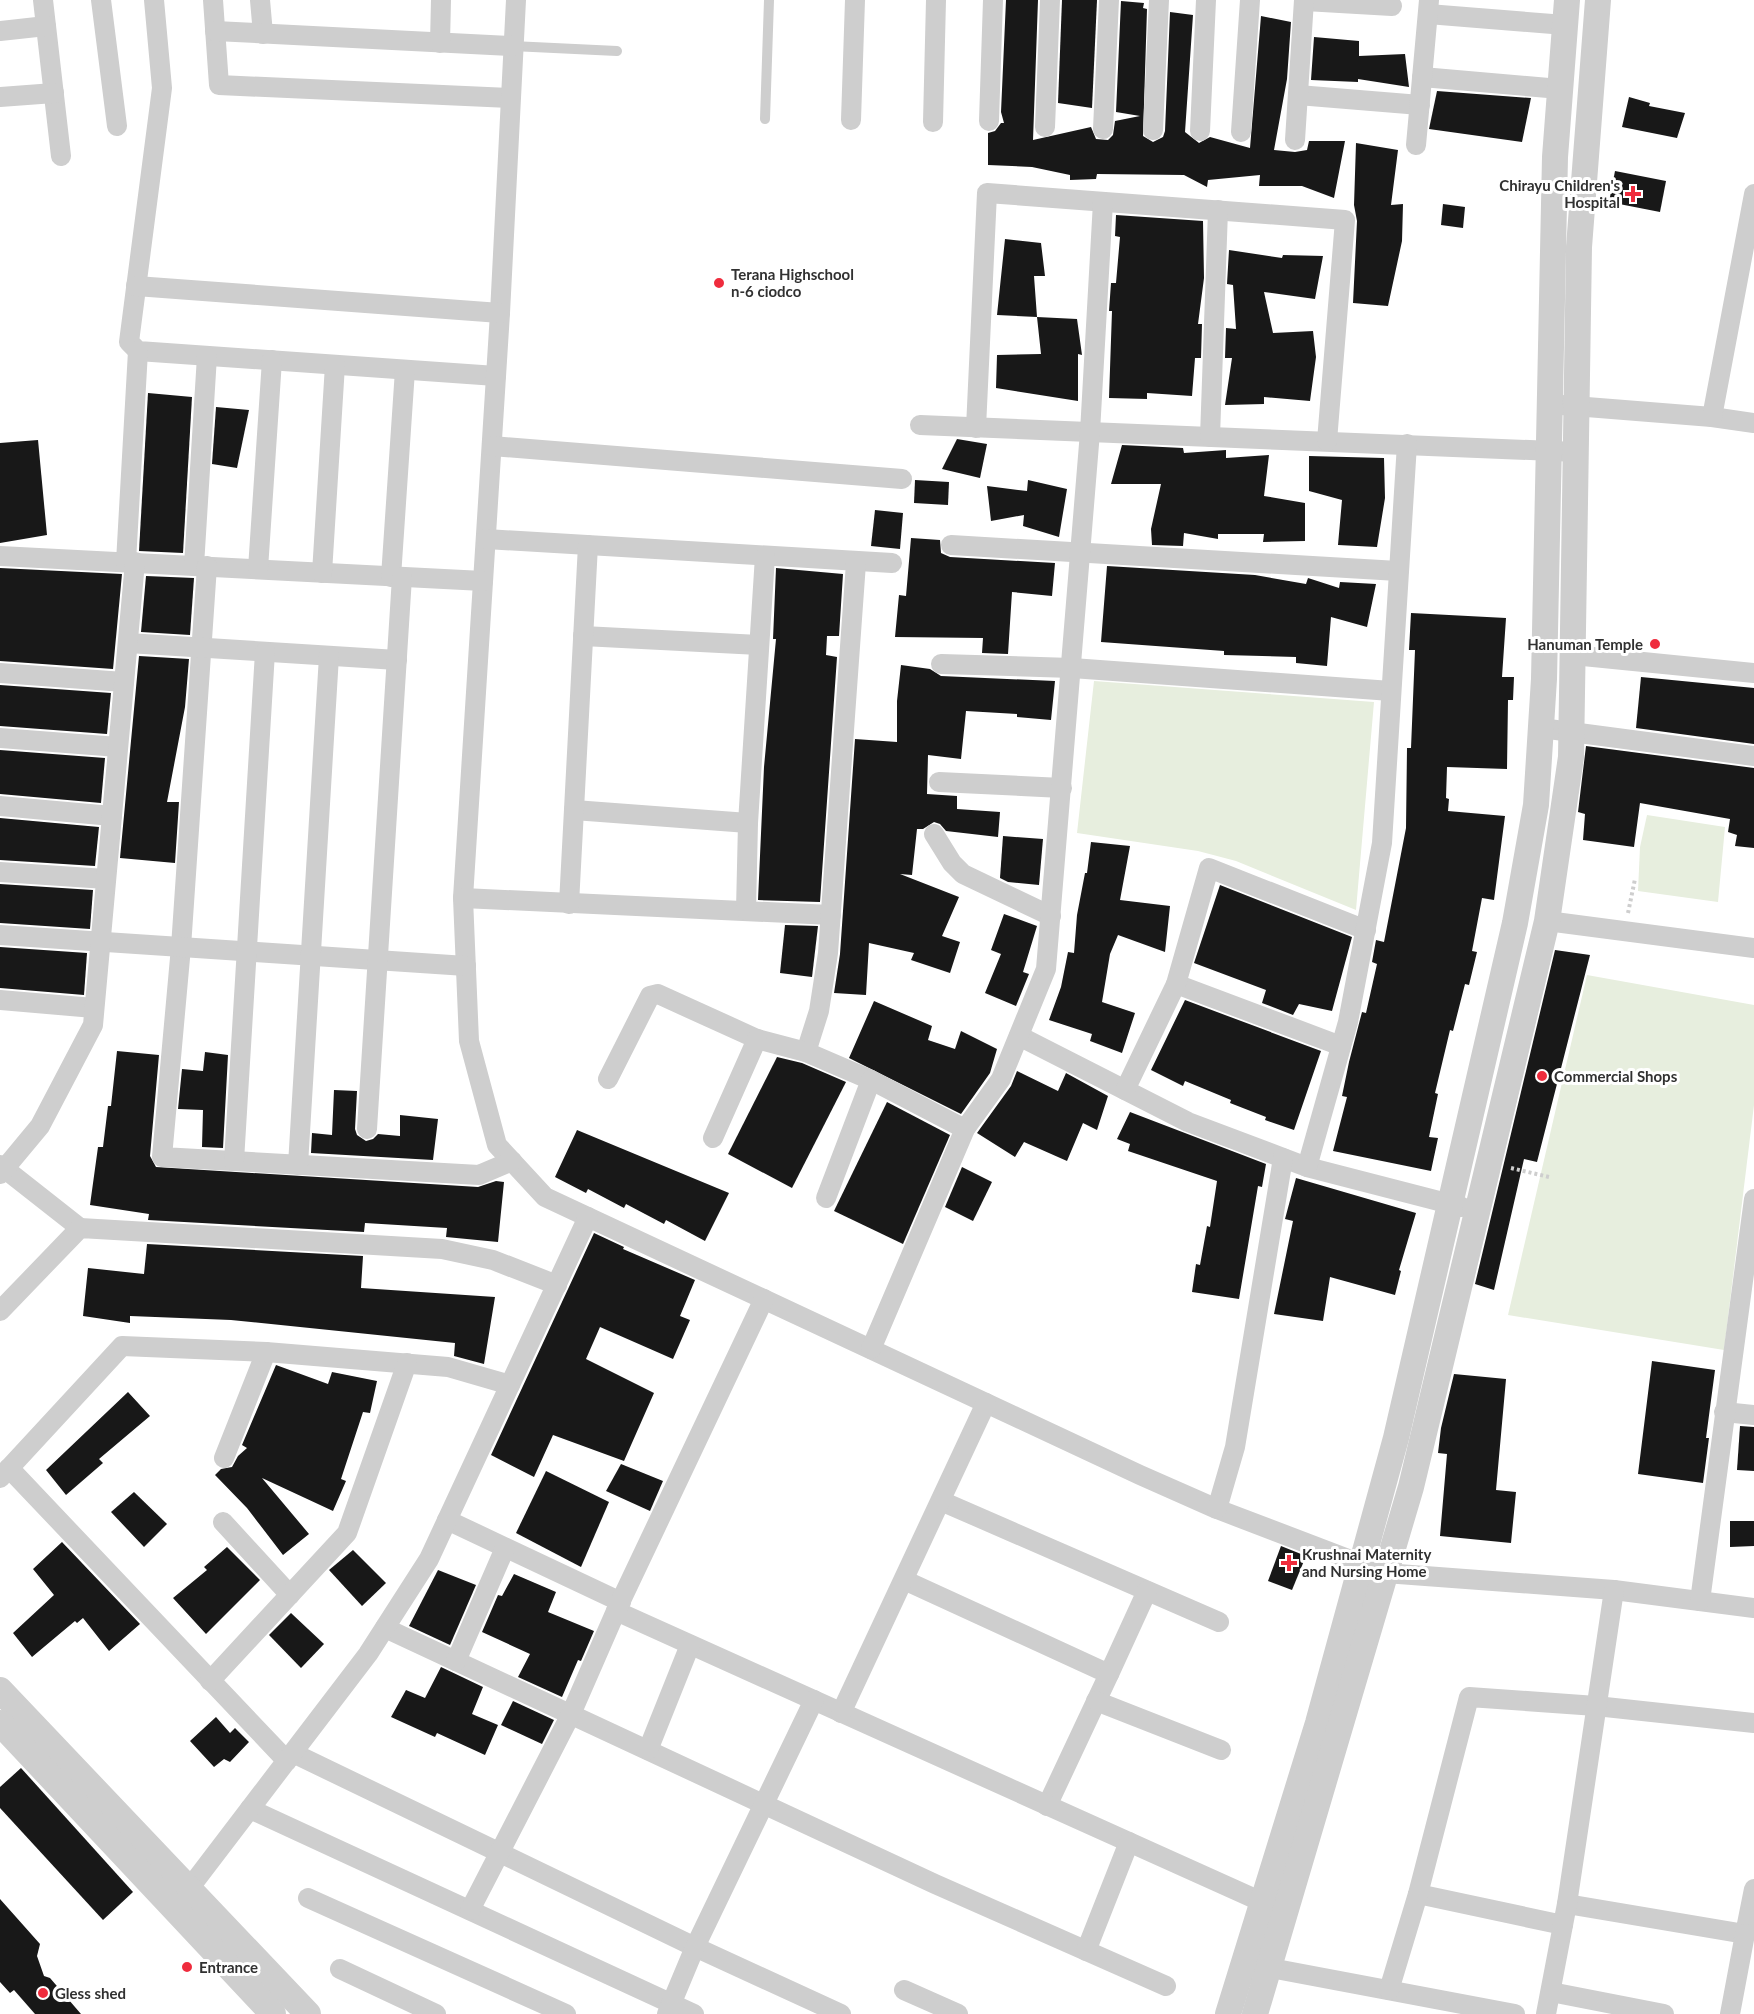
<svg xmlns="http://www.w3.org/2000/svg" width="1754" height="2014" font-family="Lato,sans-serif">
<rect width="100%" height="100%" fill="#fff"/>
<g fill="#e7eede">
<polygon points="1094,681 1374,702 1356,910 1236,861 1198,851 1077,833"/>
<polygon points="1647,815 1725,827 1718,902 1638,891 1640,847"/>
<polygon points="1587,975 1754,1005 1754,1105 1724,1350 1508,1315"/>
</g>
<g fill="#181818">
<polygon points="1006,0 1038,0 1033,140 1091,127 1096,139 1108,140 1113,135 1115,121 1140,116 1116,112 1121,1 1144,3 1143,8 1147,9 1143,136 1153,142 1163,137 1165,131 1170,12 1193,15 1185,132 1199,143 1210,137 1250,148 1261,16 1291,22 1287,79 1274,150 1295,152 1307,150 1309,141 1345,141 1334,198 1302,186 1259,186 1260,175 1208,180 1207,187 1184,175 1097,174 1096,179 1070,180 1070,175 1032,167 988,165 988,133 995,131 1001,123 1004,123 1001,112"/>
<polygon points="1062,0 1097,0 1092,108 1058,103"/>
<polygon points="1314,37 1359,41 1359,56 1405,54 1409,87 1358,79 1358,82 1311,80"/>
<polygon points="1437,91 1531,98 1522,142 1429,129"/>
<polygon points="1629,97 1650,103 1649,106 1685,113 1677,138 1622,127"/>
<polygon points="1356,143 1398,150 1391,205 1403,204 1402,241 1388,306 1353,303 1357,221 1354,205"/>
<polygon points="1615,171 1666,181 1660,212 1609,202"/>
<polygon points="1443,204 1465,207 1463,228 1441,225"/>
<polygon points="1116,215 1203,221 1204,278 1198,324 1202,324 1201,358 1195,358 1192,396 1147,393 1147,399 1109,398 1112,311 1109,311 1111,283 1116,283 1120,237 1115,236"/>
<polygon points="1005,239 1041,243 1045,276 1034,276 1037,317 997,315"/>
<polygon points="1229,250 1282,258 1283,255 1323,256 1315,299 1264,292 1273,333 1313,331 1316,357 1310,401 1264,397 1264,404 1225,405 1232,358 1225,358 1226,328 1236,329 1233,285 1227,284"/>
<polygon points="1037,317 1077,319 1082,355 1078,354 1078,401 996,388 997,355 1041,354"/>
<polygon points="148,393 192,397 183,553 139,551"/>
<polygon points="216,407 249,410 237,468 212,464"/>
<polygon points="957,439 987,444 980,478 942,469"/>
<polygon points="38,440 47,535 0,543 0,443"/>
<polygon points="1122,445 1183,448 1184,453 1226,450 1226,458 1269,455 1264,496 1305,503 1305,541 1263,542 1264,534 1218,534 1218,539 1184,533 1183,546 1152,545 1151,529 1161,484 1111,484"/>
<polygon points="1309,456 1384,458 1385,498 1377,547 1338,545 1342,500 1309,491"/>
<polygon points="915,480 949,482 948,505 914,503"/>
<polygon points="1028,480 1067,489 1059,537 1023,526 1024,515 991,521 987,486 1027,491"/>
<polygon points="875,510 903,513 900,549 871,546"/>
<polygon points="911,538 940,540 941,553 950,557 1055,563 1052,596 1012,592 1008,654 982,653 983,638 895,637 899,595 906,596"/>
<polygon points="1107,566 1255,575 1306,584 1308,578 1339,588 1340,582 1376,584 1367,627 1331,617 1327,666 1296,663 1296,657 1224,655 1224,651 1101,642"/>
<polygon points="0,568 122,574 113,669 0,661"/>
<polygon points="776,568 843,574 839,636 827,636 826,655 837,657 820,902 758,900 764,767 776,639 773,639"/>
<polygon points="146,576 194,578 190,635 141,632"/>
<polygon points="1411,613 1506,618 1502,677 1514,677 1513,700 1508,700 1507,769 1447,767 1446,798 1449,799 1448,811 1505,816 1494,900 1482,898 1472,951 1477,952 1469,985 1465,984 1453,1031 1450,1030 1435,1093 1438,1094 1429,1137 1438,1138 1431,1171 1333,1151 1347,1097 1342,1096 1349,1062 1362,1012 1366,1013 1377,964 1372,962 1376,940 1384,942 1406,828 1407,748 1411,748 1415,650 1409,650"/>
<polygon points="139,656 189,659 185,707 167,802 179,802 175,863 120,858"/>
<polygon points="901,665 930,669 941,676 1055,681 1051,720 1017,717 1017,714 966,711 961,759 928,755 927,794 957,796 957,809 1000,812 998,837 946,831 940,824 934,822 923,829 917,829 912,875 900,874 959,897 942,936 960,942 950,973 911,960 914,953 869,943 866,995 834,993 840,954 855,739 897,742 897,701"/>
<polygon points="1641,677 1754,688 1754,744 1636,728"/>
<polygon points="0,685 111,693 107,734 0,726"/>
<polygon points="1586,746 1754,768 1754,848 1735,846 1737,835 1728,832 1730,819 1640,803 1634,847 1583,840 1585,814 1578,812"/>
<polygon points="0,750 105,758 101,803 0,794"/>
<polygon points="0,818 99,827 95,866 0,860"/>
<polygon points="1003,836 1043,839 1039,885 1008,882 1000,878"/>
<polygon points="1091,842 1130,846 1120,900 1170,906 1165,952 1118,935 1110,954 1102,1002 1135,1013 1122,1053 1090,1041 1092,1034 1049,1020 1061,987 1068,952 1074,953 1077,915 1085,873 1087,873"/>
<polygon points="0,884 93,890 90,929 0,923"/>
<polygon points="1220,885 1352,937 1332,1011 1299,1004 1293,1015 1262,1003 1266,990 1194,963"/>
<polygon points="1004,914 1037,926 1023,972 1029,974 1016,1006 985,993 1001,954 991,950"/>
<polygon points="785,925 818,926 812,977 780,973"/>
<polygon points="0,947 87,953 84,995 0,988"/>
<polygon points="1555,950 1590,955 1537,1162 1524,1159 1494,1290 1475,1284"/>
<polygon points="1185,1000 1321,1051 1294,1130 1265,1120 1266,1117 1230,1103 1231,1100 1185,1081 1183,1086 1151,1070"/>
<polygon points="874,1001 932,1026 928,1040 955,1049 961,1031 997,1049 990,1073 961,1114 849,1058"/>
<polygon points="117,1051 159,1055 150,1156 156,1167 478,1187 496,1181 504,1182 498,1242 446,1237 447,1228 365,1223 364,1232 148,1220 149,1214 90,1205 98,1147 103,1147 108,1106 111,1106"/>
<polygon points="205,1052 228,1055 223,1148 202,1147 203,1110 178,1109 182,1069 203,1071"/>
<polygon points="777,1057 802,1063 846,1082 792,1188 728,1154"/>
<polygon points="1017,1071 1058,1091 1066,1073 1108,1096 1097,1130 1083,1123 1067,1161 1024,1142 1015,1157 977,1133 1011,1086"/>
<polygon points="334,1090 357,1091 355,1129 357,1135 366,1141 373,1139 378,1134 400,1136 400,1115 438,1119 433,1160 311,1153 312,1133 332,1135"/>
<polygon points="887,1102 950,1135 903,1244 834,1211"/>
<polygon points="1130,1112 1266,1164 1262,1187 1258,1186 1239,1299 1192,1292 1196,1264 1200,1265 1207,1226 1210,1227 1217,1181 1128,1151 1130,1144 1117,1139"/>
<polygon points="577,1130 729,1193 705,1241 666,1220 664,1224 626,1204 624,1208 588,1189 586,1193 555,1177"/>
<polygon points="962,1167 992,1182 973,1221 945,1207"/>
<polygon points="1296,1178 1416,1213 1399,1270 1401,1271 1395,1295 1330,1277 1323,1321 1274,1314 1293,1221 1285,1219"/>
<polygon points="594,1233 624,1247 623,1249 695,1280 680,1316 690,1320 673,1359 600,1327 586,1359 654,1393 624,1461 553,1435 534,1477 491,1455"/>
<polygon points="147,1244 363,1256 361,1288 495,1297 484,1364 454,1356 455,1343 231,1320 130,1316 130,1323 83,1316 88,1268 144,1274"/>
<polygon points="1652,1361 1715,1370 1706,1438 1709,1438 1703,1483 1638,1474"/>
<polygon points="276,1365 328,1384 332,1372 377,1381 370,1413 363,1412 341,1479 346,1481 333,1511 262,1478 309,1534 283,1555 247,1508 215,1475 221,1469 232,1467 238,1456 247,1448 242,1445"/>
<polygon points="1454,1374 1506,1379 1496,1490 1516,1492 1511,1543 1440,1536 1447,1454 1438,1453 1441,1428"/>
<polygon points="128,1392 150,1416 99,1459 103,1463 66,1495 46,1470"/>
<polygon points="1740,1426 1754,1427 1754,1471 1737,1470"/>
<polygon points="621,1464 663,1481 650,1511 606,1491"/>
<polygon points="546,1471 609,1502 581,1567 516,1533"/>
<polygon points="134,1492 167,1524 144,1547 111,1512"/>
<polygon points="1730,1521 1754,1521 1754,1546 1730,1547"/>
<polygon points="62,1542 140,1624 109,1651 83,1618 77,1623 75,1621 32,1657 13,1633 54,1595 33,1569"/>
<polygon points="1281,1546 1306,1556 1292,1590 1268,1581"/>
<polygon points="227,1547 260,1580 206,1634 173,1598 207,1570 204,1567"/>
<polygon points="353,1550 386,1583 362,1606 329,1570"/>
<polygon points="438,1570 476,1585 450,1645 409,1626"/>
<polygon points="514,1574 556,1592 548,1612 594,1631 581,1661 578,1660 562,1697 518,1677 530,1654 482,1632 498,1595 502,1596"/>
<polygon points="291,1613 324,1644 301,1668 269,1635"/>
<polygon points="441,1667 483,1687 472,1714 498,1725 485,1755 437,1733 435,1737 391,1717 406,1690 425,1698"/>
<polygon points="513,1701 554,1720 542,1744 501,1725"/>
<polygon points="216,1717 230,1733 235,1728 249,1742 230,1762 224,1759 214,1767 190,1741"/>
<polygon points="21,1768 133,1892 103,1920 0,1808 0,1787"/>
<polygon points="0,1899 40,1944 37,1956 44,1976 50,1978 81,2014 35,2014 14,1990 10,1993 0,1982"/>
</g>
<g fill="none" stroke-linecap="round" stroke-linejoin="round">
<g stroke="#cecece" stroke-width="4" stroke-dasharray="3 3" stroke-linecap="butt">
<polyline points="1628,913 1635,879"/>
<polyline points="1511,1168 1549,1177"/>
</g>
<g stroke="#cecece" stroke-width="10">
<polyline points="512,46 617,51"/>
<polyline points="765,119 769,0"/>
</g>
<g stroke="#cecece" stroke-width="20">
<polyline points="43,0 61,156"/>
<polyline points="101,0 117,126"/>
<polyline points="154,0 162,88 129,342 138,351 496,376"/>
<polyline points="213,0 219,85 510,98"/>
<polyline points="260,0 263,34"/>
<polyline points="516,0 500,313 463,898 469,1041 497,1145 545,1197 1140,1475 1217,1509 1385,1573 1614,1590 1754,1608"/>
<polyline points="1305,1 1392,6"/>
<polyline points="1428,14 1565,25"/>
<polyline points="0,31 46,26"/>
<polyline points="215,31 512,46"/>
<polyline points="440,43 441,0"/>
<polyline points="1422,77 1560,89"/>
<polyline points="1298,95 1420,105"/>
<polyline points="0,97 54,93"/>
<polyline points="851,120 855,0"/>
<polyline points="989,121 993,0"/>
<polyline points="933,122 936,0"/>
<polyline points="1045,127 1050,0"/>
<polyline points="1103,129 1109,0"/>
<polyline points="1153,130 1159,0"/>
<polyline points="1200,131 1206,0"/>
<polyline points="1241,132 1250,0"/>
<polyline points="1295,140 1304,0"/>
<polyline points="1416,145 1429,0"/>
<polyline points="136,286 500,313"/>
<polyline points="1549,404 1712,417 1754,423"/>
<polyline points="1712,417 1754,194"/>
<polyline points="920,425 1576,452"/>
<polyline points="976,428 987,193 1345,220 1327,441"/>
<polyline points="1210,437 1218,210"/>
<polyline points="492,446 902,479"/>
<polyline points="486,539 892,563"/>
<polyline points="951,545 1398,571"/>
<polyline points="0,556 483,581"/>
<polyline points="126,562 138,351"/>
<polyline points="194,566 207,356"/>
<polyline points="207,566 181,947 162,1157 479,1175 512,1161"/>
<polyline points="258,569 272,360"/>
<polyline points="322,573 335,365"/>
<polyline points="391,577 405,370"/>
<polyline points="583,636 759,645"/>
<polyline points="128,643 397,660"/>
<polyline points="1573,655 1754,673"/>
<polyline points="941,664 1072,668 1391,691"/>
<polyline points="0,673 124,682"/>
<polyline points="1541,728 1754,756"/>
<polyline points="0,738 118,747"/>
<polyline points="939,782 1062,788"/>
<polyline points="0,806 112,816"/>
<polyline points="574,810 748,823"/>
<polyline points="934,834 952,863 963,874 1051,916"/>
<polyline points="0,872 106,879"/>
<polyline points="463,898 831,915"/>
<polyline points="569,904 588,545"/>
<polyline points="746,910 748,823 765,556"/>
<polyline points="1547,921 1754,948"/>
<polyline points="0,935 466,966"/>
<polyline points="1176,984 1341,1046"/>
<polyline points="0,1000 94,1008"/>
<polyline points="1019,1036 1188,1122 1307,1167 1462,1207"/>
<polyline points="806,1052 819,1011 828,953 856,563"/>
<polyline points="608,1079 650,996 658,994 757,1039 806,1052 871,1080 965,1129"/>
<polyline points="1125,1090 1176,984 1209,868 1366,930"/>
<polyline points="367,1129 402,577"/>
<polyline points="713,1138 757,1039"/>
<polyline points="234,1161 265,652"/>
<polyline points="0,1165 80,1228"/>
<polyline points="298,1165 329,656"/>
<polyline points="1307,1167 1348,1022 1382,843 1407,444"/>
<polyline points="0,1174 40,1126 93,1025 135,562"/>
<polyline points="826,1198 871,1080"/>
<polyline points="0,1311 80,1228 442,1249 493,1260 557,1285"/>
<polyline points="871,1349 965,1129 1001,1079 1046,969 1090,432 1103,202"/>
<polyline points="1724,1412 1754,1415"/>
<polyline points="224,1458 266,1352"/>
<polyline points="9,1468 287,1761"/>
<polyline points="0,1478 122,1346 266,1352 448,1367 510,1385"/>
<polyline points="941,1501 1219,1622"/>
<polyline points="1217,1509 1235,1447 1283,1158"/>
<polyline points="447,1520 621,1602"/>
<polyline points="223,1522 290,1595"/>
<polyline points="904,1580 1109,1674 1047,1806"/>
<polyline points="1700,1601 1754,1199"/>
<polyline points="616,1611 1273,1907"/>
<polyline points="385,1628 935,1884 1166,1986"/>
<polyline points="456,1661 505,1548"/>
<polyline points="1109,1674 1147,1591"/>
<polyline points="210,1681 347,1533 407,1363"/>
<polyline points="1096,1701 1221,1750"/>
<polyline points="841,1713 986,1403"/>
<polyline points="648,1750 690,1645"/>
<polyline points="293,1753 695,1947 841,2014"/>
<polyline points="250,1809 694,2014"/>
<polyline points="1418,1894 1563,1925"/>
<polyline points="180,1897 188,1890 368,1654 429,1559 588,1217"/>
<polyline points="308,1898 566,2014"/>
<polyline points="1567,1904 1745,1934 1754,1889"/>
<polyline points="470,1910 571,1714 616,1611 764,1299"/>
<polyline points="1086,1951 1129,1842"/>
<polyline points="1255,1965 1515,2014"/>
<polyline points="340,1969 436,2014"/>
<polyline points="904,1990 958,2014"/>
<polyline points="1389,1990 1418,1894 1469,1697 1596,1706 1754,1723"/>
<polyline points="1551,1992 1664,2014"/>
<polyline points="667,2014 695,1947 814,1700"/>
<polyline points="1546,2014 1567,1904 1614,1590"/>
<polyline points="1730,2014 1745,1934"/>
</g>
<g stroke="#cecece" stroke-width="26">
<polyline points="0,1690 308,2014"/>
<polyline points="0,1723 273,2014"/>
<polyline points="1228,2014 1318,1723 1396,1438 1515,923 1536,805 1544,679 1555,157 1567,0"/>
<polyline points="1255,2014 1411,1487 1547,921 1571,757 1579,247 1598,0"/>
</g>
</g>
<g fill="#ef2c3d" stroke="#fff" stroke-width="2">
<path d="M1630 185h6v6h6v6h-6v6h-6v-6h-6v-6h6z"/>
<circle cx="719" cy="283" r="6"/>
<circle cx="1655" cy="644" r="6"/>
<circle cx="1542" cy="1076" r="6"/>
<path d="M1286 1554h6v6h6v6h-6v6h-6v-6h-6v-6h6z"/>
<circle cx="187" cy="1967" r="6"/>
<circle cx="43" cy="1993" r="6"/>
</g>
<g text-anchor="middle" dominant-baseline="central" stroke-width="6" stroke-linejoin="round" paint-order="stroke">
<g font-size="15" font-weight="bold" fill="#313131" stroke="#fff" text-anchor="start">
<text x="1620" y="185" text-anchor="end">Chirayu Children's<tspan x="1620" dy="17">Hospital</tspan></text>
<text x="731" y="274">Terana Highschool<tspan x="731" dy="17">n-6 ciodco</tspan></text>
<text x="1643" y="644" text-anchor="end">Hanuman Temple</text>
<text x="1554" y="1076">Commercial Shops</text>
<text x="1302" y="1554">Krushnai Maternity<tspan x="1302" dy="17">and Nursing Home</tspan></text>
<text x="199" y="1967">Entrance</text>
<text x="55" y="1993">Gless shed</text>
</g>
</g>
</svg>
